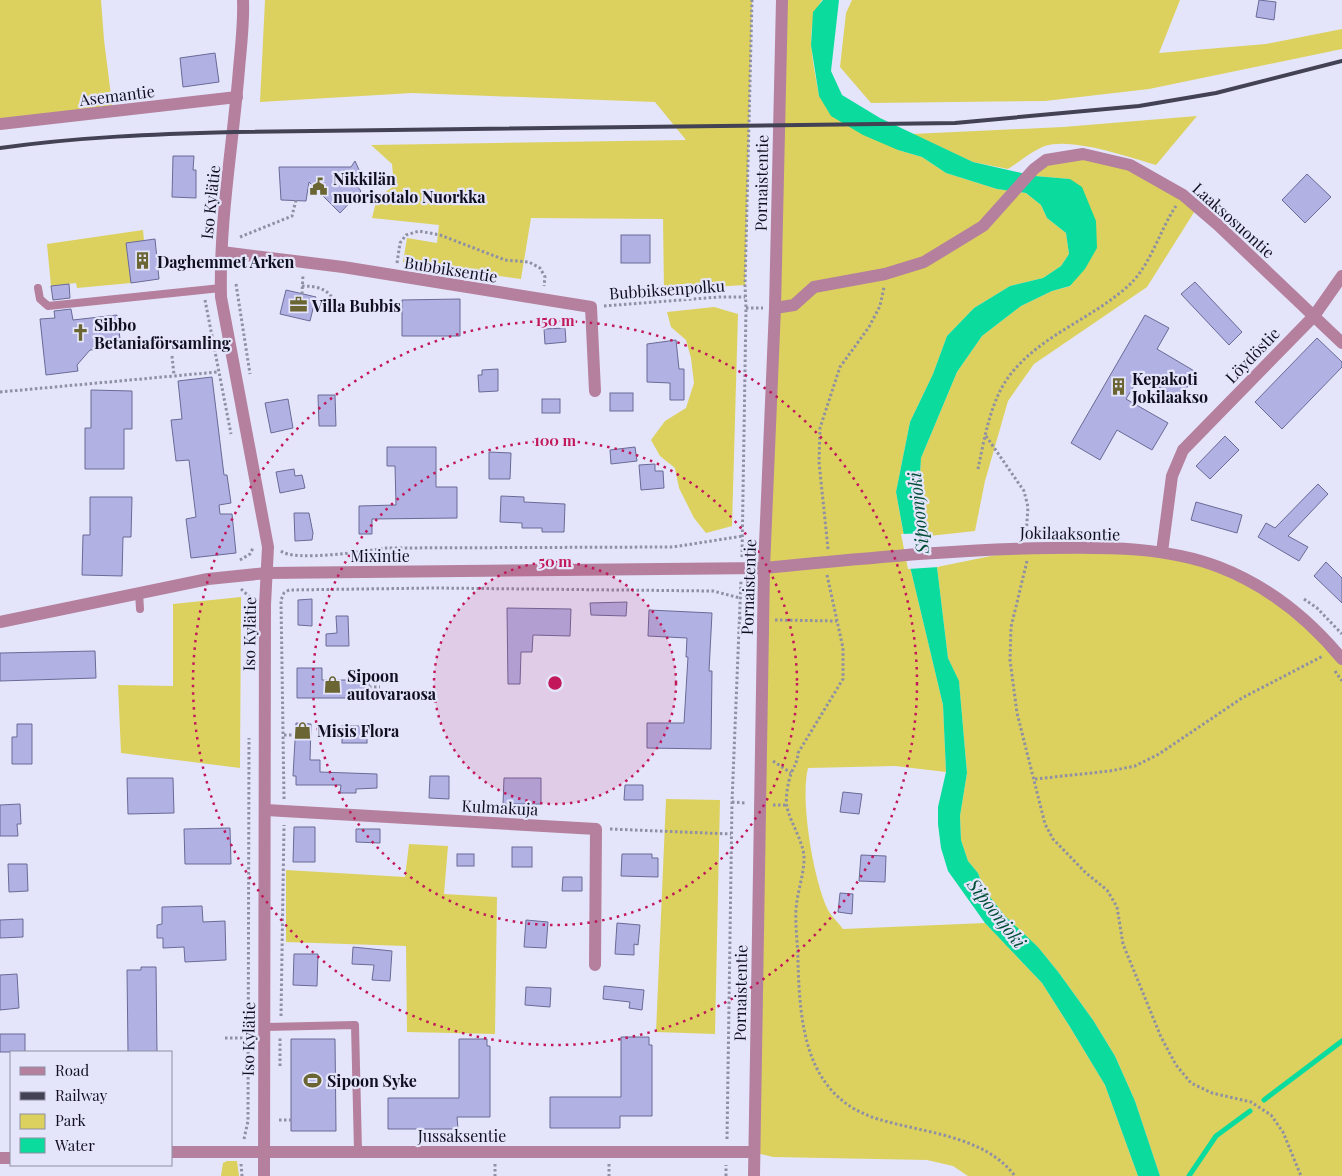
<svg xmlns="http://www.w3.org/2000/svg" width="1342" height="1176" font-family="'Playfair Display',serif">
<rect width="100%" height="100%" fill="#e4e5fa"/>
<g fill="#dcd15f">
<polygon points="0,0 101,0 104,40 113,111 0,124"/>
<polygon points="265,0 752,0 745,285 664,290 663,219 531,218 521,279 403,262 407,238 437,243 439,225 372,218 377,198 394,186 392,164 371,145 686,140 655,102 412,93 260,102"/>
<path d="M 782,0 L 822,0 C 803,27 814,65 819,96 L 898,150 L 922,157 L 946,173 L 997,189 L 1026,193 L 1041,205 L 1047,218 L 1066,233 L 1069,254 L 1061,266 L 1043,278 L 1010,286 L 974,308 L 947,336 L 933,374 L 910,422 L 896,492 L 908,558 L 943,705 L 946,772 L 895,766 L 808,768 C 800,800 813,877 827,908 C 830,915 838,922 843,929 L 985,923 L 1042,983 L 1070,1027 L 1105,1085 L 1138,1176 L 968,1176 L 953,1166 L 927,1160 L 773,1157 L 753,1152 Z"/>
<polygon points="852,0 1180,0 1159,53 1266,44 1342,29 1342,49 1149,89 1045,101 871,103 840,67 846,13"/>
<path d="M 1197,116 L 1156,165 C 1129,157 1072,137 1045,146 C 1032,151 1019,162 1008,169 L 973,162 L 912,134 L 1063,127 Z"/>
<polygon points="1105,158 1198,206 1147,287 1034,364 1008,401 985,481 975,531 929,536 919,492 921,458 957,372 982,336 1021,306 1052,291 1071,286 1070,179 1035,176 1046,160"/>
<polygon points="143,230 144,241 126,243 131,283 77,288 76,283 51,286 47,244"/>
<polygon points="714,307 738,314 732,526 706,533 694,518 679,488 675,468 660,456 651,440 665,421 686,408 694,383 691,358 686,340 671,327 667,312"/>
<polygon points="1030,548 1162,552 1265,589 1342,659 1342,1176 1160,1176 1135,1101 1115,1056 1093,1020 1059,973 1038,947 1004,915 984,889 978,873 968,861 961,840 960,816 967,773 959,682 948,658 937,567"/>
<polygon points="241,597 240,768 121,753 118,685 173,686 173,604"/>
<polygon points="666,799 720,800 715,1034 656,1032"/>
<polygon points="409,844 448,846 444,894 497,897 495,1034 407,1032 406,946 286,942 286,870 405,877"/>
<polygon points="227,1161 237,1161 239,1176 221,1176 223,1163"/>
</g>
<polygon fill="#0bdb9d" points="823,0 839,0 831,71 842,95 880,118 973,162 1035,176 1070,179 1082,187 1096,221 1097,248 1085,269 1070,286 1052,291 1021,306 982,336 957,372 921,458 919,492 937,567 948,658 959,681 967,773 960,816 961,840 968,861 978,873 984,889 1004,915 1038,947 1059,973 1093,1020 1115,1056 1135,1101 1160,1176 1138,1176 1105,1085 1070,1027 1042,983 985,923 948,871 941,848 938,824 938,807 946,772 943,705 908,558 896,492 910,422 933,374 947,336 974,308 1010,286 1043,278 1061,266 1069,254 1066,233 1047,218 1041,205 1026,193 997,189 946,173 922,157 898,150 863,135 831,116 819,96 811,45 813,12"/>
<polygon fill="#e4e5fa" points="931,533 939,567 908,569 901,534"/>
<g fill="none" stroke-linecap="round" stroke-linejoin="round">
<g stroke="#0bdb9d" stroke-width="5">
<polyline points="1264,1100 1342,1041"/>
<polyline points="1189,1176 1216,1136 1250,1111"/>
</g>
</g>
<g fill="#b1b1e3" stroke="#6a6a97">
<polygon points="1259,0 1276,2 1274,20 1256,17"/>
<polygon points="215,53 219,82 183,87 180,58"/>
<polygon points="173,156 194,156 193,170 196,170 196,198 172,197"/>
<polygon points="355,161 360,172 357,186 361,191 340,213 309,182 306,201 281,200 279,167 351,167"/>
<polygon points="1307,174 1331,197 1305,223 1282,200"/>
<rect x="621" y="235" width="29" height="28"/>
<polygon points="155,239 159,279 131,283 126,243"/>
<polygon points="1195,282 1242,332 1229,345 1181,294"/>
<polygon points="69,284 70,298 53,300 51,286"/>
<polygon points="286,290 316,297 310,321 280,314"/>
<polygon points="460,299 460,336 402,336 402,300"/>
<polygon points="71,309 73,320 117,315 121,347 90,350 77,365 78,371 46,375 40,319 55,318 54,311"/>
<polygon points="1145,315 1169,328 1157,349 1196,372 1180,399 1140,376 1126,399 1168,423 1152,450 1117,430 1100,460 1071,443"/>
<polygon points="565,328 566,342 545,344 544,329"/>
<polygon points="1317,338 1342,362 1342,367 1282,429 1255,402"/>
<polygon points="676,340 679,369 684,369 684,400 670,400 670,383 647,382 647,344"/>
<polygon points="498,369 498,391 479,392 478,375 482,375 482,370"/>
<polygon points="212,377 224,475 227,475 231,503 219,505 220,514 232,514 236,553 191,558 186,519 196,517 189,460 176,461 171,420 182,419 178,381"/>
<polygon points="91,390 132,391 132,429 124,429 124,469 85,469 85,428 91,428"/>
<rect x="610" y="393" width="23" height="18"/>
<polygon points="318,395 335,395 336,426 319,426"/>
<polygon points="288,399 293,428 271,433 265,403"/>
<rect x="542" y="399" width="18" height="14"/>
<polygon points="1225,436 1239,450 1210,479 1196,466"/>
<polygon points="387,447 436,447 436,487 457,487 457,518 372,519 372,534 359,534 359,506 396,505 395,466 387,466"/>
<polygon points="635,447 637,461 611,464 610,450"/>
<polygon points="489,452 511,453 510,479 489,479"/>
<polygon points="655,464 655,471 663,471 664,488 641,490 639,465"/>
<polygon points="294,469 295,476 302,475 305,488 280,493 276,472"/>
<polygon points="1318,484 1328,494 1288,536 1308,547 1299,561 1258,537 1266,523 1275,528"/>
<polygon points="501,496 524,497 524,502 565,504 564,532 542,532 542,528 522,528 522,523 500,522"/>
<polygon points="90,497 132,497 131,537 123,537 122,576 82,575 83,535 90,535"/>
<polygon points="1196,502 1242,515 1237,533 1191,520"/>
<polygon points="294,513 309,513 313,533 312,540 295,541"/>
<polygon points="1326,562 1342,578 1342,603 1314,576"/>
<polygon points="312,599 312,626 298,625 298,600"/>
<polygon points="627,602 626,616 591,615 590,603"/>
<polygon points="507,608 571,609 570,636 533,635 532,652 521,652 520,684 508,684"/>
<polygon points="649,610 712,613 709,671 712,671 711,749 647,748 647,723 684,723 688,657 686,657 687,638 648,636"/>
<polygon points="336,616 348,616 349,646 326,646 326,634 337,633"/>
<polygon points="95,651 96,678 0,681 0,653"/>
<polygon points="297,668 322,668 322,680 369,680 369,698 297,698"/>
<polygon points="296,723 311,724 310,760 320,760 320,772 377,774 377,788 356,789 356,793 340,793 341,785 296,785 296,776 293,776"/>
<polygon points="17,724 32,724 32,764 12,764 12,737 17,737"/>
<rect x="342" y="726" width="25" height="17"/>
<polygon points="430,776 449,776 449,799 429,798"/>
<polygon points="127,778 173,778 174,813 128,814"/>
<polygon points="504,778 541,778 541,804 503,804"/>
<polygon points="625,785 643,785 643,800 624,800"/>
<polygon points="843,792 862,794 859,814 840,812"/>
<polygon points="20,804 21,824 17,824 18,836 0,836 0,805"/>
<polygon points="294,827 315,827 315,862 293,862"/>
<polygon points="230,828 231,864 185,864 184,829"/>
<polygon points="356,829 380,829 380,843 356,842"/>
<rect x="512" y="847" width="20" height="20"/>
<rect x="457" y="854" width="17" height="12"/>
<polygon points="622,854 652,854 652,858 658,858 658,877 621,876"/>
<polygon points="861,855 886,856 885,882 859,881"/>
<polygon points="8,864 27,864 28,891 9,892"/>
<polygon points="563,877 582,877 582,891 562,891"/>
<polygon points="840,893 853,894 852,914 838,912"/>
<polygon points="202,906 203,922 225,921 226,960 185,962 184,947 163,948 163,938 157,938 157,925 162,924 162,907"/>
<polygon points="23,919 23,937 0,938 0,920"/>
<polygon points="526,920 548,922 546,948 524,947"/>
<polygon points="617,923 640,925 638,945 634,944 634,955 615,954"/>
<polygon points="353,947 392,951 390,981 372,980 374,965 352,964"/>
<polygon points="294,954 318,954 317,986 293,985"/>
<polygon points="141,967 156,967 157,1052 128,1052 127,970 141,970"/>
<polygon points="17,974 19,1008 0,1010 0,975"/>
<polygon points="604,986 644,990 642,1010 629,1008 630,1002 603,999"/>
<polygon points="526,987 551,988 550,1007 525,1005"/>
<rect x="0" y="1034" width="25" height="18"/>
<polygon points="621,1037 649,1037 649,1045 652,1045 652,1116 620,1116 620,1128 550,1128 550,1097 621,1097"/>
<polygon points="291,1039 335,1039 336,1131 291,1131"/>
<polygon points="459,1039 487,1039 487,1046 490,1046 490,1117 457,1117 458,1129 388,1129 388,1098 459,1098"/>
</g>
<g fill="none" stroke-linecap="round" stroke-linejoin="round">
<g stroke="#8f90a3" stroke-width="3" stroke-dasharray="2.5 2.5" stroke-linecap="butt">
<polyline points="240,237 292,216 296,200"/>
<polyline points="397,263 400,243 406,235 419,231 440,235 505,260 529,262 540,268 545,277 544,286"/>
<polyline points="236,284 250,374"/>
<path d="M 302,286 C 317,286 332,289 335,306"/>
<polyline points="302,294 303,274"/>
<polyline points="205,300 231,434"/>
<polyline points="604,306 719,297 745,297"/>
<polyline points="746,308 763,308"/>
<polyline points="172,356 174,375"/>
<polyline points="0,392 217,372"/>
<polyline points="986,436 1024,491 1028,507 1026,535"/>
<path d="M 978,469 C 985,436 991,396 1014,370 C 1045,334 1092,318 1127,287 C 1151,266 1159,231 1176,206"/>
<polyline points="828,549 819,462 820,428 840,367 869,327 880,306 884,287"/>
<path d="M 281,551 C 294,562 368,551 386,548 L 673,547 L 743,536"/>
<polyline points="742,557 746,308 745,285 752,0"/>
<polyline points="240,560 250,554 253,548"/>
<polyline points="1027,561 1011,627 1010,660 1017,713 1045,824 1053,839 1086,873 1107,890 1117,907 1123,944 1161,1037 1176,1065 1191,1083 1212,1093 1251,1102 1271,1115 1283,1132 1301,1176"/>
<path d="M 827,575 L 843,648 L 843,679 L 798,753 C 798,761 794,766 791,774 C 788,782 785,799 787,807 C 791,825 805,843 804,861 C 803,878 797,893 796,910 C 795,927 798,945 798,963 C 800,1027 806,1097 878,1119 C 923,1133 984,1135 1015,1176"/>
<polyline points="241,589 251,598"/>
<polyline points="1304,599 1317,608 1342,634"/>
<polyline points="739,618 751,619"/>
<polyline points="775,620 837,621"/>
<polyline points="1335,671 1342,681"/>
<polyline points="369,687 380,687"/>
<polyline points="284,735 296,735"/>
<polyline points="773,761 791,773"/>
<polyline points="1035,779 1110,771 1135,766 1159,754 1242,698 1323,656"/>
<polyline points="284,799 281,600 284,593 289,590 435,588 713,591 740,598"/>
<polyline points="732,802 746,803"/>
<polyline points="773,805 786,805"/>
<polyline points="610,829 731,834"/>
<polyline points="281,1016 284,825"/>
<polyline points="225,1038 248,1038"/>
<polyline points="280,1066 280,1037"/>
<polyline points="279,1120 291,1120"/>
<polyline points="244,1139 248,1121 249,738"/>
<polyline points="727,1139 732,802 741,580"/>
<polyline points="241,1164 242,1176"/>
<polyline points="495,1164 495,1176"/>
<polyline points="609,1164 609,1176"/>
<polyline points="726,1176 726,1165"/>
</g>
<g stroke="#b4809e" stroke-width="8">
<polyline points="38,288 40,299 48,306 221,288"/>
<polyline points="139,593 140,609"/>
<polyline points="265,1027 355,1025 358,1151"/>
</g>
<g stroke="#b4809e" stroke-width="12">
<path d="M 243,0 C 244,23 241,46 239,69 C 233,144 219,221 221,297 L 268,547 L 265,605 L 264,1176"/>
<polyline points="0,124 237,97"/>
<polyline points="222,252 343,267 591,307 595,391"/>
<polyline points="775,308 794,305 814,287 885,274 924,262 983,226 1034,169 1046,160 1083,154 1130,165 1183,195 1218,225 1342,343"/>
<polyline points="1162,552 1172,476 1183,450 1314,316 1342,276"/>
<path d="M 0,622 L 208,579 L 267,573 L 764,568 C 860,559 955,549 1051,548 C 1107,547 1167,547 1219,567 C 1268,586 1309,619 1342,659"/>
<polyline points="266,810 596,829 595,965"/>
<polyline points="171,1152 753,1152"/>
<polyline points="0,1158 11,1158"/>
</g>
<polyline stroke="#b4809e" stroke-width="12" points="754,1176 764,568 775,308 782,0"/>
<path stroke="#424254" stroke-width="4" d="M 0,148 C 78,137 156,134 234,132 L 955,123 L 1139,106 L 1216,93 L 1342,61"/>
</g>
<circle cx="555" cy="683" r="121" fill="#c2185b" fill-opacity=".12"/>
<g fill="none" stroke="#c2185b" stroke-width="2.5" stroke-dasharray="2.5 5">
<circle cx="555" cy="683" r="121"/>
<circle cx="555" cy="683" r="242"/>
<circle cx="555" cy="683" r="362"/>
</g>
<defs>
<symbol id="civic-bare" viewBox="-9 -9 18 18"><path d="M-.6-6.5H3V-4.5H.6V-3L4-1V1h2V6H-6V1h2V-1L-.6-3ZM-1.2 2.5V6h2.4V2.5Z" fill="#6a6532" stroke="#e4e5fa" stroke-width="2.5" paint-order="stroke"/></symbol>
<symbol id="building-bare" viewBox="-9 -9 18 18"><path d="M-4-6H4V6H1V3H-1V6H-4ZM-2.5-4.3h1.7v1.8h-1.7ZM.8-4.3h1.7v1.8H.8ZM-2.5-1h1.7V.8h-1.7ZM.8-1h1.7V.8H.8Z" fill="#6a6532" stroke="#e4e5fa" stroke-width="2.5" paint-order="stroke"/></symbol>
<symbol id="office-bare" viewBox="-9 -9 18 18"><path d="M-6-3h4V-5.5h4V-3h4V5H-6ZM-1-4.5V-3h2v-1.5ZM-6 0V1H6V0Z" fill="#6a6532" stroke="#e4e5fa" stroke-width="2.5" paint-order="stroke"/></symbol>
<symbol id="church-bare" viewBox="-9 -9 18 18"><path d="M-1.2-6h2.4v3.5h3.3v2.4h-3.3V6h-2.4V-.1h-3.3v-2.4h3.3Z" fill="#6a6532" stroke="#e4e5fa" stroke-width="2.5" paint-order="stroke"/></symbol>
<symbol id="shop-bare" viewBox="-9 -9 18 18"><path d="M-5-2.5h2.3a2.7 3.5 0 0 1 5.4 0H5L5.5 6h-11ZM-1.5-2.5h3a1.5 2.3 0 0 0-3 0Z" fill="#6a6532" stroke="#e4e5fa" stroke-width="2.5" paint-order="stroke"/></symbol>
<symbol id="stadium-bare" viewBox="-9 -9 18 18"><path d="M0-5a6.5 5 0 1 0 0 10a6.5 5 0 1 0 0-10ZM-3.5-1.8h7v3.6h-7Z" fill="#6a6532" stroke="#e4e5fa" stroke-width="2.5" paint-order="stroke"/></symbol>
</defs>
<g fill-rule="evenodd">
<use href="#civic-bare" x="306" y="174" width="25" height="25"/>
<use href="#building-bare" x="130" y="248" width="25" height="25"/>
<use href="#office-bare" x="286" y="292" width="25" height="25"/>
<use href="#church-bare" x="68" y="320" width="25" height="25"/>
<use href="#building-bare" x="1106" y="374" width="25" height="25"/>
<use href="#shop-bare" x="320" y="672" width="25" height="25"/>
<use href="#shop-bare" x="290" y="718" width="25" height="25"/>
<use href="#stadium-bare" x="300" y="1068" width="25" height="25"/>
</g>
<g text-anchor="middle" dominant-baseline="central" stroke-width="4.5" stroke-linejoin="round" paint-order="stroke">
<g font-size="16" fill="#0f0f20" stroke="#e4e5fa">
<text transform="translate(117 95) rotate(-7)">Asemantie</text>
<text transform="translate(761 183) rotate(-89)">Pornaistentie</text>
<text transform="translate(210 202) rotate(-84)">Iso Kylätie</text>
<text transform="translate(1234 220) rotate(42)">Laaksosuontie</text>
<text transform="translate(451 269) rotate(9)">Bubbiksentie</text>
<text transform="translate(667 289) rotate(-4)">Bubbiksenpolku</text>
<text transform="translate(1252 355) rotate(-46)">Löydöstie</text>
<text transform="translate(1070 533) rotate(1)">Jokilaaksontie</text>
<text x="380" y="555">Mixintie</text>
<text transform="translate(748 587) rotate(-88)">Pornaistentie</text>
<text transform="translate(249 634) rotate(-89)">Iso Kylätie</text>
<text transform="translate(500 807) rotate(3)">Kulmakuja</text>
<text transform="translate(740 993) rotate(-89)">Pornaistentie</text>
<text transform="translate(248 1039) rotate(-89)">Iso Kylätie</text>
<text x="462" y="1135">Jussaksentie</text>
</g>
<g font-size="16" font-weight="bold" fill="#0f0f20" stroke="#e4e5fa" text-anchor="start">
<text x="333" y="178">Nikkilän<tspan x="333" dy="18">nuorisotalo Nuorkka</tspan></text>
<text x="157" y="261">Daghemmet Arken</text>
<text x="312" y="305">Villa Bubbis</text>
<text x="94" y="324">Sibbo<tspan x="94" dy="18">Betaniaförsamling</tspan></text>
<text x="1132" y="378">Kepakoti<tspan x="1132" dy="18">Jokilaakso</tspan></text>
<text x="347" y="675">Sipoon<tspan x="347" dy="18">autovaraosa</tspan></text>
<text x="317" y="730">Misis Flora</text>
<text x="327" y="1080">Sipoon Syke</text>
</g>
<g font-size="18" font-style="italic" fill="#004c34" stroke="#e4e5fa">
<text transform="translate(918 513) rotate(-96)">Sipoonjoki</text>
<text transform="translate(997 913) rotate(52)">Sipoonjoki</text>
</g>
</g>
<circle cx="555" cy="683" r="8" fill="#c2185b" stroke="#e4e5fa" stroke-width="2.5"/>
<g font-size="15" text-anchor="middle" font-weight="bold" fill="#c2185b" stroke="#e4e5fa" stroke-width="4.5" stroke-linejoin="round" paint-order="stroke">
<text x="555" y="326">150 m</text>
<text x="555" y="446">100 m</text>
<text x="555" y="567">50 m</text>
</g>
<rect x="10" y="1051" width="162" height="115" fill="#e4e5fa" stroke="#8f8fa3"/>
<rect x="20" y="1067" width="25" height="8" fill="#b4809e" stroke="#8f8fa3"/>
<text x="55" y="1076" font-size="15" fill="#0f0f20">Road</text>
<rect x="20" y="1092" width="25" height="8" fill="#424254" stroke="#8f8fa3"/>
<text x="55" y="1101" font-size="15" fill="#0f0f20">Railway</text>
<rect x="20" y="1114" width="25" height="15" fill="#dcd15f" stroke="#8f8fa3"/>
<text x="55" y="1126" font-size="15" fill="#0f0f20">Park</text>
<rect x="20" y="1138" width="25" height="15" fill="#0bdb9d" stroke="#8f8fa3"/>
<text x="55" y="1151" font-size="15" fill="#0f0f20">Water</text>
</svg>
